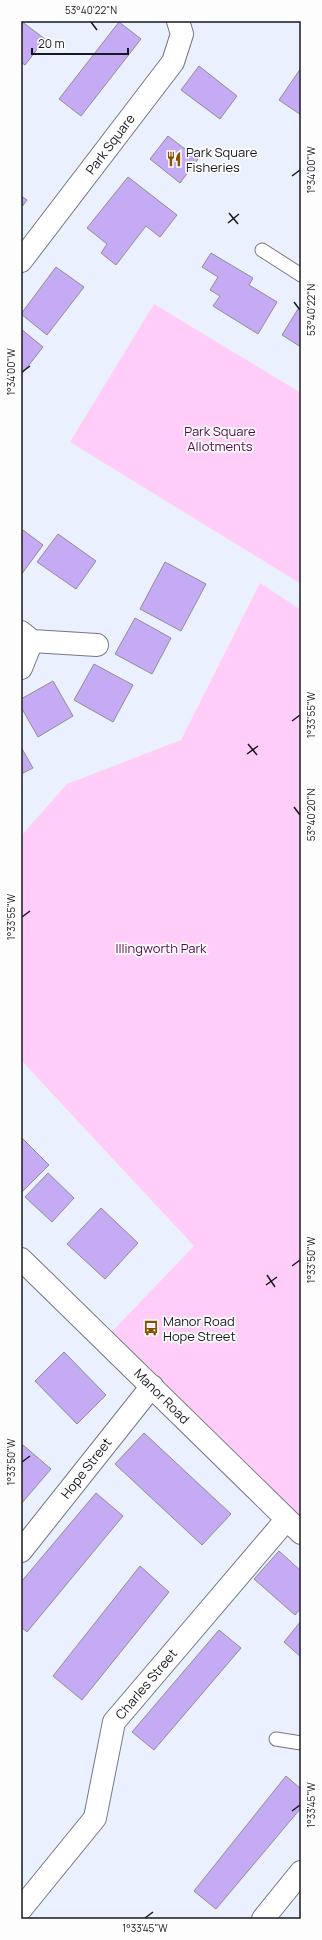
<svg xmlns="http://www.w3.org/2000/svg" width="322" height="1940" font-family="Manrope,sans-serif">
<rect width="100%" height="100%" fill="#eaf0fe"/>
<g fill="#ffcdf7">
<polygon points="154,304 301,393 301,584 70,442"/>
<polygon points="260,583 301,610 301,1526 104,1340 194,1246 21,1060 21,836 67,784 181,740"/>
</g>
<g fill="#c4abf3" stroke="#918c9c">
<polygon points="21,21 45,39 25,65 21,62"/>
<polygon points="119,22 141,39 81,116 59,99"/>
<polygon points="199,66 237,96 220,119 181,90"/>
<polygon points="301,68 301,115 279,100"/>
<polygon points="168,136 198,159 180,183 150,159"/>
<polygon points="128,177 177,215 160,237 146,226 116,265 101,253 107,244 87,228"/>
<polygon points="21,196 27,200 21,208"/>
<polygon points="211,253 253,278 249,285 277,302 258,334 213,306 220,296 210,290 218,277 202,267"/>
<polygon points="56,267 84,287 47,335 21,314"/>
<polygon points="298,309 301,310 301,347 282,335"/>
<polygon points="21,329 43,347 21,375"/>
<polygon points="23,530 43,545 21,575 21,533"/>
<polygon points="58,534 96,561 76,589 37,562"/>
<polygon points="165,562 206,584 181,631 140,609"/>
<polygon points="135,618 171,638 152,674 115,654"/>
<polygon points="94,664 133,685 113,722 74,700"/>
<polygon points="53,681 73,716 38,737 21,707 21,699"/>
<polygon points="21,747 33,768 21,774"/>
<polygon points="21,1137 49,1165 21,1193"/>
<polygon points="48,1173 74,1198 52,1222 25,1197"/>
<polygon points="101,1208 138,1243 105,1279 67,1244"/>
<polygon points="64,1352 106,1395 77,1424 35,1381"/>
<polygon points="144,1433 231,1514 202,1545 115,1464"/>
<polygon points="23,1445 51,1469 21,1504 21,1448"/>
<polygon points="96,1493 123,1516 27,1632 21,1627 21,1582"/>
<polygon points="279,1551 301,1571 301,1608 295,1615 254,1579"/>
<polygon points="140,1566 169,1592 82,1700 53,1676"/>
<polygon points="301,1621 301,1657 284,1642"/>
<polygon points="219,1630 241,1648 154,1750 132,1732"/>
<polygon points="286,1776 301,1789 301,1808 216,1909 194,1891"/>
</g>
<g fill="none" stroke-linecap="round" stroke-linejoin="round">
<defs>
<g id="service">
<polyline points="262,250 301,275"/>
<polyline points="276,1739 301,1743"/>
</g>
<g id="minor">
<polyline points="21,261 173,62 182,34 178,21"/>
<polyline points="21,632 32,641 97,645"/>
<polyline points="21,668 32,641"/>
<polyline points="21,1551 152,1386"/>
<polyline points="21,1909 95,1818 114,1722 286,1520"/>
<polyline points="263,1919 301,1872"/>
</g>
<polyline id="tertiary" points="21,1259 301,1533"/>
</defs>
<use href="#service" stroke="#717787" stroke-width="15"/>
<use href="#minor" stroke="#717787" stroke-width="24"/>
<use href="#tertiary" stroke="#717787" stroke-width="24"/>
<use href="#service" stroke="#fff" stroke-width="13"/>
<use href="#minor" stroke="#fff" stroke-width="22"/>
<use href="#tertiary" stroke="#fff" stroke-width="22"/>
</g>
<path fill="none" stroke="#16191f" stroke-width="1.5" d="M 91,22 L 97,30M 292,176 L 300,170M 229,213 L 238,224M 228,223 L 239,214M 294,302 L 300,310M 22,372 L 30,366M 292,721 L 300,715M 248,744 L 257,755M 247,754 L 258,746M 294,807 L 300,815M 22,917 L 30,911M 292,1266 L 300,1260M 267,1275 L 275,1287M 266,1285 L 277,1277M 22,1462 L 30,1456M 292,1811 L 300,1805M 145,1918 L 153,1912"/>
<defs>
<symbol id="restaurant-bare" viewBox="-9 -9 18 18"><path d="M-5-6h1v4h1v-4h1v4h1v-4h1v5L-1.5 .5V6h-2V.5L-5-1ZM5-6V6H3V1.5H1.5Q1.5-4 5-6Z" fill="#875000" stroke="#fdfdfd" stroke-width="2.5" paint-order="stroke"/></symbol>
<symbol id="bus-bare" viewBox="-9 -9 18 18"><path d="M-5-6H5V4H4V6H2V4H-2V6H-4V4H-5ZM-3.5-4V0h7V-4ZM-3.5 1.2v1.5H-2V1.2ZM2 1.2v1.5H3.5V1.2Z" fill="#875000" stroke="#fdfdfd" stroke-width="2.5" paint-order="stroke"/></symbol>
</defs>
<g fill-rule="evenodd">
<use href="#restaurant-bare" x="163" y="148" width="22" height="22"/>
<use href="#bus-bare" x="140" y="1317" width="22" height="22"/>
</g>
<g text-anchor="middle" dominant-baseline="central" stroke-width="3.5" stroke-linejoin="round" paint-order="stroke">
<g font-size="13" fill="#16191f" stroke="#fdfdfd">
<text transform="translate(110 144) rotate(-53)">Park Square</text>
<text transform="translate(162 1396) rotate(45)">Manor Road</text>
<text transform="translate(86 1468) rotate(-52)">Hope Street</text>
<text transform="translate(146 1684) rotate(-50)">Charles Street</text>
</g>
<g font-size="13" fill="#16191f" stroke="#fdfdfd" text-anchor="start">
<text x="186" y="152">Park Square<tspan x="186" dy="15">Fisheries</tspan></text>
<text x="163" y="1321">Manor Road<tspan x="163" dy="15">Hope Street</tspan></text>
</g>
<g font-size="13" fill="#53074e" stroke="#fdfdfd">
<text x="220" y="431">Park Square<tspan x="220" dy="15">Allotments</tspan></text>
<text x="161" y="948">Illingworth Park</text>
</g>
</g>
<rect width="322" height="1940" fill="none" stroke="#fdfdfd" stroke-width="44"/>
<path d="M32 48v6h96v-6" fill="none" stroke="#16191f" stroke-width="2"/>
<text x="38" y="48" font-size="12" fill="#16191f" stroke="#fdfdfd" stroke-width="3" paint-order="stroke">20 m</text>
<rect x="22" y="22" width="278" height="1896" fill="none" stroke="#16191f" stroke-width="1.5"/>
<g font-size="10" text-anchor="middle" fill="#16191f">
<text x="91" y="14">53°40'22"N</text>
<text transform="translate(311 170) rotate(-90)" y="4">1°34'00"W</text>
<text transform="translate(311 310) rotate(-90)" y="4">53°40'22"N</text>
<text transform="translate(11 372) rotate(-90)" y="4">1°34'00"W</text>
<text transform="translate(311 715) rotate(-90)" y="4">1°33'55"W</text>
<text transform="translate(311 815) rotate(-90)" y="4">53°40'20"N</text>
<text transform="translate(11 917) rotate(-90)" y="4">1°33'55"W</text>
<text transform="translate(311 1260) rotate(-90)" y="4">1°33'50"W</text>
<text transform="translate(11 1462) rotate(-90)" y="4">1°33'50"W</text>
<text transform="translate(311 1805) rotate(-90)" y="4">1°33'45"W</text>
<text x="145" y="1932">1°33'45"W</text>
</g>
</svg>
